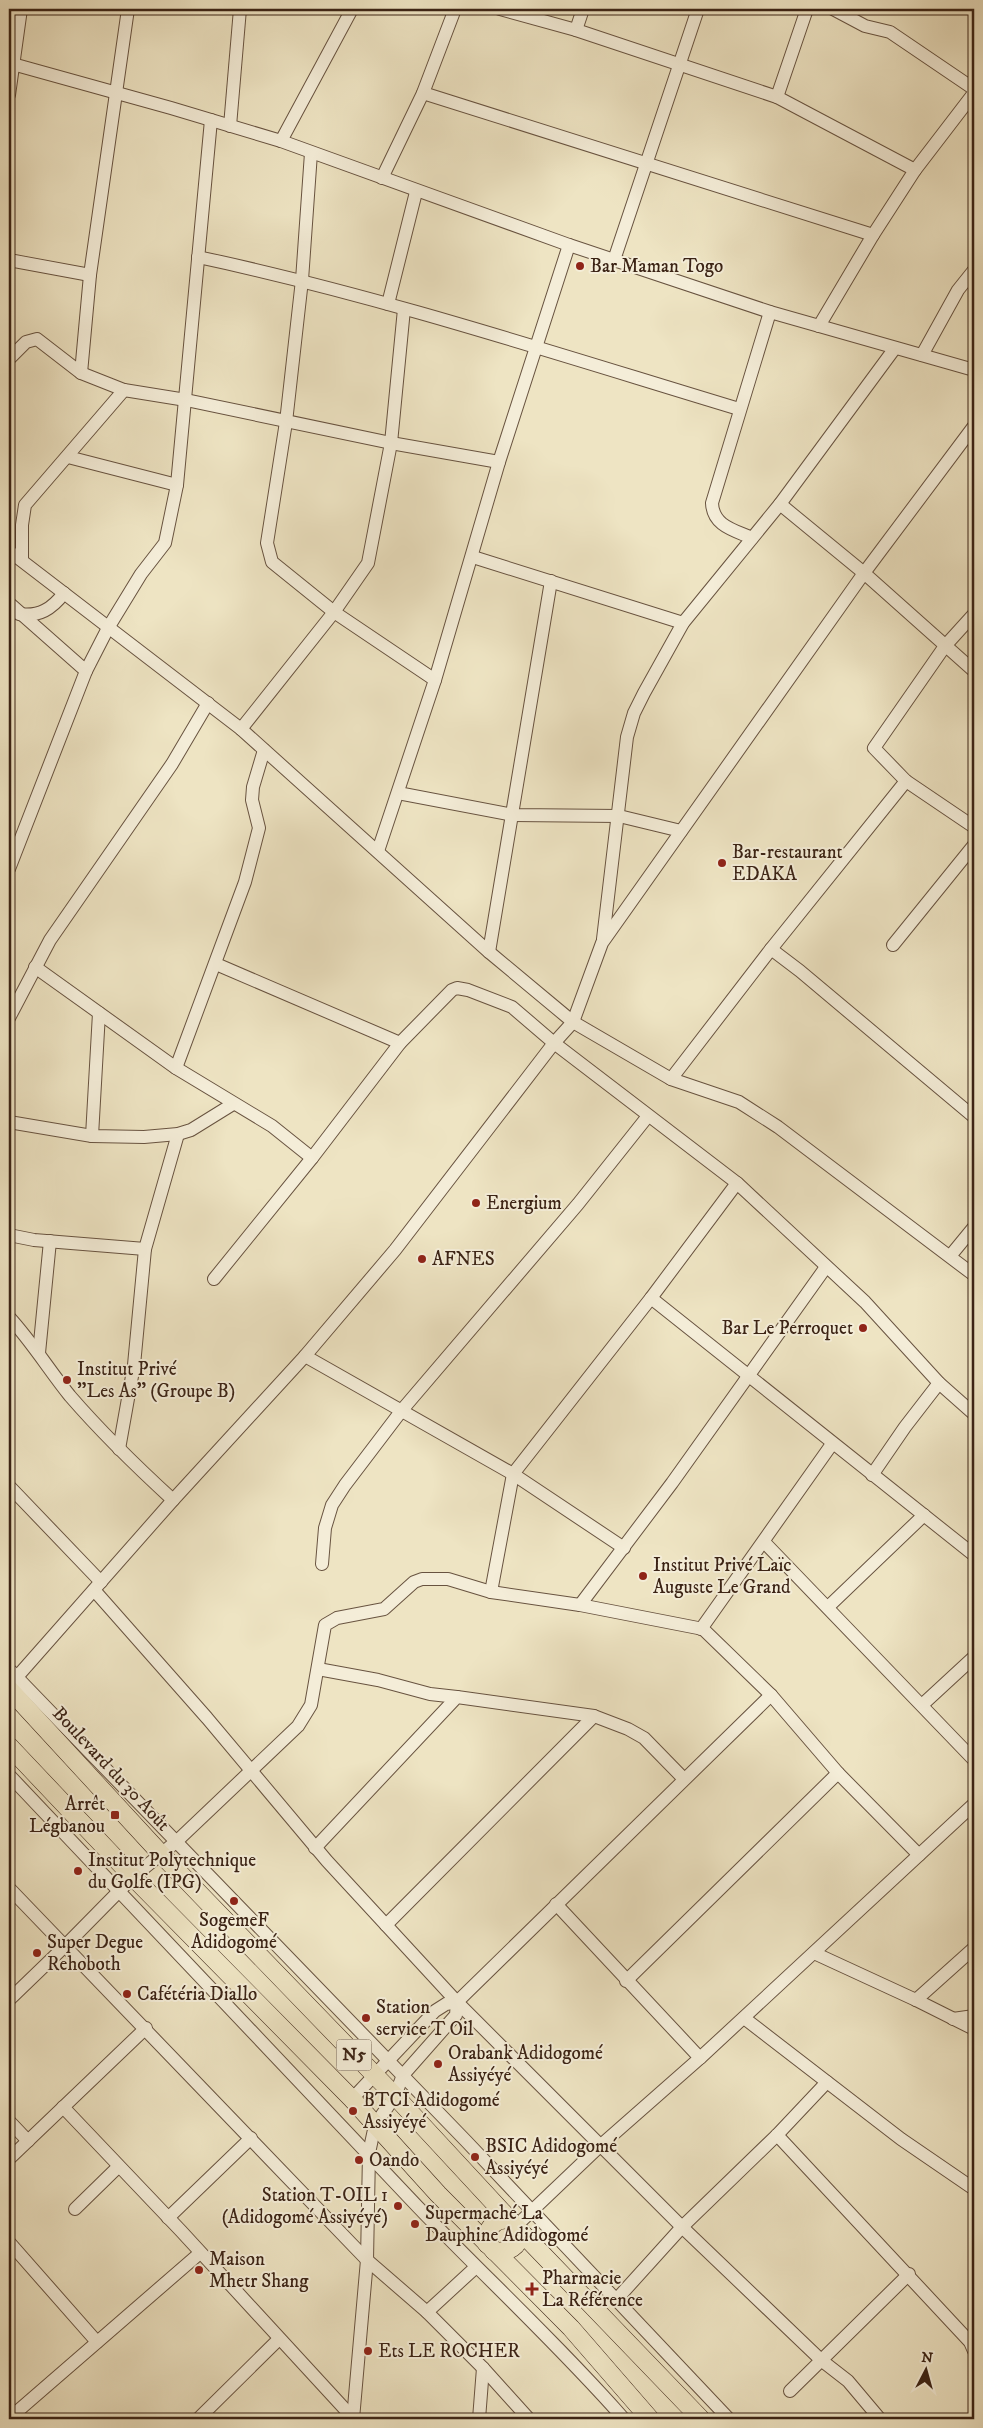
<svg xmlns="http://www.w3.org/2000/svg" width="983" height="2428" font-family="'IM FELL DW Pica',serif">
<rect width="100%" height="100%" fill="#eee4c3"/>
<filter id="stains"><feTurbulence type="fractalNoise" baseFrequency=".004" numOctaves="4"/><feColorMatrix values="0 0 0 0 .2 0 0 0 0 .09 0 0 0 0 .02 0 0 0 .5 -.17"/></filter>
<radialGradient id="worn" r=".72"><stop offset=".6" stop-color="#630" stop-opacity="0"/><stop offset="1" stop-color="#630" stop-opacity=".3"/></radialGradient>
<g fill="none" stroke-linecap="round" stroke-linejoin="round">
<defs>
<g id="minor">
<polyline points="500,9 576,30 777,97 915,170 974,93"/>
<polyline points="833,9 865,26 890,32 974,89"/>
<polyline points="576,30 583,9"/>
<polyline points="9,63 171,108 281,141 569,245 770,312 974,370"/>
<polyline points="423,93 873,235"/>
<polyline points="9,95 21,9"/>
<polyline points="777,97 807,9"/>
<polyline points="230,126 240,9"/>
<polyline points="281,141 352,9"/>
<polyline points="311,153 302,280 286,422 267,543 272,562 334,612 435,680"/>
<polyline points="382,178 423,93 455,9"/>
<path d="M 198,257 C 381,296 560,355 739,409"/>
<polyline points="9,260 90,275"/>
<polyline points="614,260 698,9"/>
<polyline points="388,304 416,192"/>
<polyline points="819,326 873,235 915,170"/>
<polyline points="922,355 958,290 974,270"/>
<polyline points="9,359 26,342 37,339 81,373 124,390 186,400 391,443 499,462"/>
<polyline points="81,373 90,275 128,9"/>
<polyline points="68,457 177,485"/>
<polyline points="780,504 864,573 974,671"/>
<path d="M 752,538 C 734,530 713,526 712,503 L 770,312"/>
<polyline points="9,551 241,729 489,952 573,1022 671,1079 739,1102 778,1127 974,1275"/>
<polyline points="473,557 683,623"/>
<polyline points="22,560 22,525 25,505 124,390"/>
<polyline points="9,603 86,671 108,628 141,574 165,543 177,485 211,120"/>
<path d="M 19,614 C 39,617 52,609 64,593"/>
<polyline points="974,614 945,646 874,748 906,781 974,827"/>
<polyline points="241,729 334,612 368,563 391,443 404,309"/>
<polyline points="398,793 513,815 619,816 681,831"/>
<polyline points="378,851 435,680 499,462 569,245"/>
<polyline points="9,869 86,671"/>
<polyline points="603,939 627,737 634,713 644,693 683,623 780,504 895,348"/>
<polyline points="893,945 974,845"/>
<polyline points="771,949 800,971 974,1117"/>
<polyline points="489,952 551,581"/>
<polyline points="216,964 400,1043"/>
<polyline points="35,967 176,1068 272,1126 312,1158"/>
<polyline points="9,1018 50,940 172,764 208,703"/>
<polyline points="176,1068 245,882 259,828 252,800 253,787 264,750"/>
<polyline points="671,1079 771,949 906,781"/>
<polyline points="9,1122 92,1136 144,1137 178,1134 191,1130 233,1104"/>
<polyline points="92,1136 99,1013"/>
<polyline points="9,1235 34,1240 145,1249"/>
<polyline points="951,1255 974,1227"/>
<polyline points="214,1279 312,1158 400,1043 452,990 457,988 468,990 512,1007 554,1043 737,1183 865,1302 939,1383 974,1414"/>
<polyline points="651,1298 974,1555"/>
<path d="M 9,1317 C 32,1342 49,1370 70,1396 C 102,1433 137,1467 173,1500"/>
<polyline points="39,1353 50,1241"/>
<polyline points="305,1356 513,1474 624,1548"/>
<polyline points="119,1449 134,1365 145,1249 178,1134"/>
<polyline points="872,1475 905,1427 939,1383"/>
<polyline points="9,1486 101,1582"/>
<polyline points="764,1542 974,1760"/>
<polyline points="322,1564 325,1528 332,1505 345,1485 402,1410 578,1204 648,1116"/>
<polyline points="94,1590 207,1718 327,1861 457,2002 682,2227 821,2360 848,2381 880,2419"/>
<polyline points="491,1592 513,1474 651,1298 737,1183"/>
<polyline points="580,1605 672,1483 826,1267"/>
<polyline points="828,1607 924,1515"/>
<polyline points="701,1629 832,1444"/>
<polyline points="9,1669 466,2141 729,2419"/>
<polyline points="318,1669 378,1680 430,1694 457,1697"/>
<polyline points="9,1686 173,1500 305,1356 395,1250 554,1043 573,1022 602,943 864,573 974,426"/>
<polyline points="922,1705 974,1657"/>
<path d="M 9,1775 C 146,1918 282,2062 418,2207 C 486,2278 559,2345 624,2419"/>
<polyline points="315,1848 457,1697 594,1716 628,1729 644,1738 683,1778"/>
<polyline points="9,1888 367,2260 427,2312 483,2368 529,2419"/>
<polyline points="556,1904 700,2058"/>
<polyline points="386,1925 594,1716"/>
<polyline points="814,1953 916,2000 974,2029"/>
<polyline points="626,1981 838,1773"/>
<polyline points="9,2000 66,1945 133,1877 177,1841 298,1726 311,1705 325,1625 337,1618 384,1609 414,1582 422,1579 448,1579 491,1592 580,1605 703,1629 771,1695 838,1773 919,1855"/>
<polyline points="916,2000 974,1948"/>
<polyline points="744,2018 901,2139 974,2189"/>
<polyline points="953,2019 974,2016"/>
<polyline points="352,2099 435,2011 446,2004 457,2002 771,1695"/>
<polyline points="63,2107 181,2231 353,2418"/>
<polyline points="9,2121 28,2141"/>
<polyline points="777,2135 970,2342 974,2351"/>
<polyline points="9,2159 146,2028"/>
<polyline points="75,2209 118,2167"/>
<polyline points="168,2218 251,2138"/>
<polyline points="516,2226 600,2146 700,2058 974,1804"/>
<polyline points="9,2242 97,2342"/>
<polyline points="616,2300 682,2227 777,2135 827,2082"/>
<polyline points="427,2312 476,2267"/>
<polyline points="790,2391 909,2274"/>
<polyline points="12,2416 200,2253"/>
<polyline points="198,2419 279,2339"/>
<polyline points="353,2419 367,2260 369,2153 375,2125 395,2096 403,2075 456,2015 457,2002"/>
<polyline points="479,2419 483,2368"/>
</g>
<g id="highway">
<polyline points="9,1689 161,1854 395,2096 521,2232 701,2419"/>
<polyline points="9,1746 133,1877 352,2099 438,2194 571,2328 650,2419"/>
<path d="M 487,2244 C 486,2229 494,2217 510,2220"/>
<path d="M 494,2251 C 509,2253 519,2247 521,2232"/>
</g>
</defs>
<use href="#minor" stroke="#685340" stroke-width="14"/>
<use href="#highway" stroke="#3b2315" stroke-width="19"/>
<use href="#minor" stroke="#f4edd8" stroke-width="12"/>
<use href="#highway" stroke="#eee4c3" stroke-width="18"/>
</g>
<g fill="#8f2418" stroke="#f4edd8" stroke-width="2">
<circle cx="580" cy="266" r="5"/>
<circle cx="722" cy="863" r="5"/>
<circle cx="476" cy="1203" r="5"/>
<circle cx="422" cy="1259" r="5"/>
<circle cx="863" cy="1328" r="5"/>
<circle cx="67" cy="1380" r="5"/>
<circle cx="643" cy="1576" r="5"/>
<rect x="110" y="1810" width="10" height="10" rx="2.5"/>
<circle cx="78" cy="1871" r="5"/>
<circle cx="234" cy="1901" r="5"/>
<circle cx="37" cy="1953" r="5"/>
<circle cx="127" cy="1994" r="5"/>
<circle cx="366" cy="2018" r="5"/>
<circle cx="438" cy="2064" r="5"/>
<circle cx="353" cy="2111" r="5"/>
<circle cx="475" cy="2157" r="5"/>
<circle cx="359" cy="2160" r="5"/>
<circle cx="398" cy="2206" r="5"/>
<circle cx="415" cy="2224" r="5"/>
<circle cx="199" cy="2270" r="5"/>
<path d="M529.5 2281.5h5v5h5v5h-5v5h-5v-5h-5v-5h5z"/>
<circle cx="368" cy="2351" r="5"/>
</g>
<g text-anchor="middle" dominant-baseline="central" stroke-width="4" stroke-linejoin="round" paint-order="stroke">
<rect fill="#f4edd8" stroke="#726050" stroke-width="1" x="336.5" y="2039.5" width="35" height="31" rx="4"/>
<g font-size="18" font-weight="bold" fill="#3b2315">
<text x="354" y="2055">N5</text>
</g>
<g font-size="19" fill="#3b2315" stroke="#f4edd8" text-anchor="start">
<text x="590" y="266">Bar Maman Togo</text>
<text x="732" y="852">Bar-restaurant<tspan x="732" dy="22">EDAKA</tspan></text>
<text x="486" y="1203">Energium</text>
<text x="432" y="1259">AFNES</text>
<text x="853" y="1328" text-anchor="end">Bar Le Perroquet</text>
<text x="77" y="1369">Institut Privé<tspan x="77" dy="22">"Les As" (Groupe B)</tspan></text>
<text x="653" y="1565">Institut Privé Laïc<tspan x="653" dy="22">Auguste Le Grand</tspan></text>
<text x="105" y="1804" text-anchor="end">Arrêt<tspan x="105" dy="22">Légbanou</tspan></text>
<text x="88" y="1860">Institut Polytechnique<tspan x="88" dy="22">du Golfe (IPG)</tspan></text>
<text x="234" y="1920" text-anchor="middle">SogemeF<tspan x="234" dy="22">Adidogomé</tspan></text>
<text x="47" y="1942">Super Degue<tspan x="47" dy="22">Rehoboth</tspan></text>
<text x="137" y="1994">Cafétéria Diallo</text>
<text x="376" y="2007">Station<tspan x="376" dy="22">service T Oil</tspan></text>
<text x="448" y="2053">Orabank Adidogomé<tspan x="448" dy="22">Assiyéyé</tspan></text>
<text x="363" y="2100">BTCI Adidogomé<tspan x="363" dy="22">Assiyéyé</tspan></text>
<text x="485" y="2146">BSIC Adidogomé<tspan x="485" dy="22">Assiyéyé</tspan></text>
<text x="369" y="2160">Oando</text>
<text x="388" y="2195" text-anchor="end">Station T-OIL 1<tspan x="388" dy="22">(Adidogomé Assiyéyé)</tspan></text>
<text x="425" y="2213">Supermaché La<tspan x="425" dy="22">Dauphine Adidogomé</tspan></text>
<text x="209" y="2259">Maison<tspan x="209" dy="22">Mhetr Shang</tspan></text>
<text x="542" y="2278">Pharmacie<tspan x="542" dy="22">La Référence</tspan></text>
<text x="378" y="2351">Ets LE ROCHER</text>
</g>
<g font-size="19" fill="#3b2315" stroke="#f4edd8">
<text transform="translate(111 1769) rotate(47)">Boulevard du 30 Août</text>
</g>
</g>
<rect width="983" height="2428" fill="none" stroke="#eee4c3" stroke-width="30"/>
<rect x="10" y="10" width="963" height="2408" fill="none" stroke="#3b2315" stroke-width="2.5"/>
<rect x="15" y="15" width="953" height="2398" fill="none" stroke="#3b2315"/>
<g transform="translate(926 2370) rotate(6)" stroke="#f4edd8" stroke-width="4" paint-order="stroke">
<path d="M0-4L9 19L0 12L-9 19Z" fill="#3b2315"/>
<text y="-8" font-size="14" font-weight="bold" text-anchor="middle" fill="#3b2315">N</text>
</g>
<rect width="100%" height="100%" filter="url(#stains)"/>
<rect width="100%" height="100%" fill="url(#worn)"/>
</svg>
